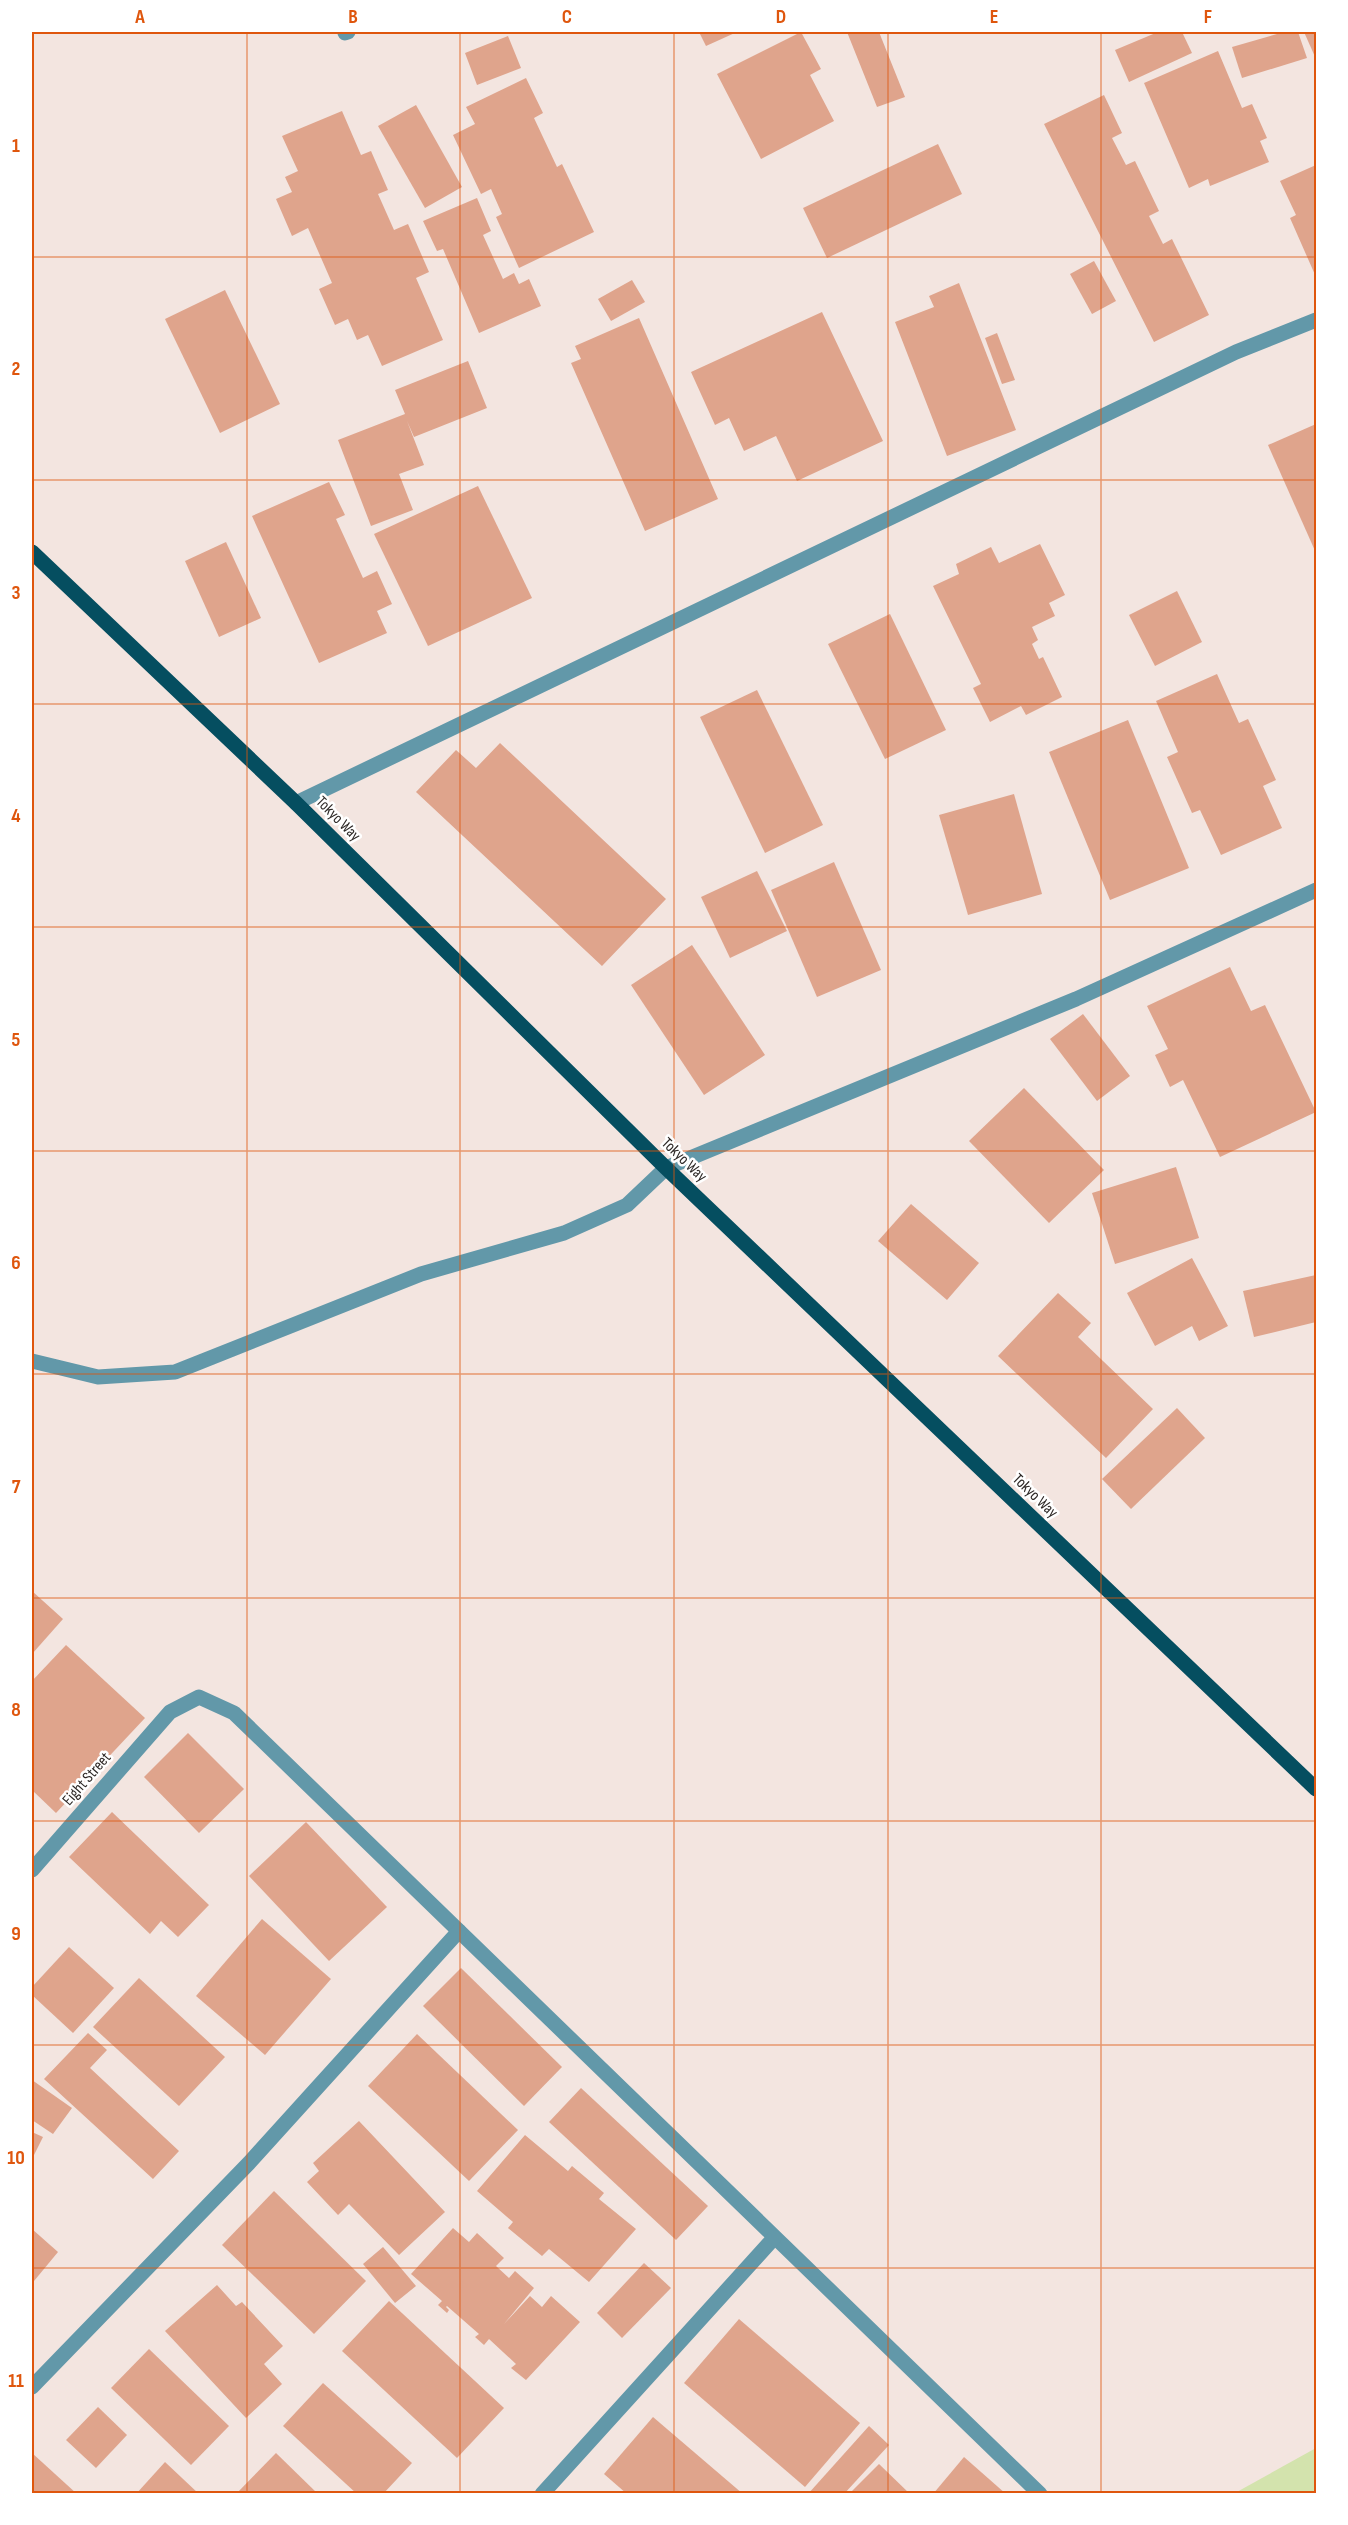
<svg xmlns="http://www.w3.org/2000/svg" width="1348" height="2525" font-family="'Sofia Sans Condensed',sans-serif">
<rect width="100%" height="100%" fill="#f3e5e0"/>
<polygon fill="#d3e3ad" points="1316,2448 1316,2493 1235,2493"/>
<g fill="#dfa48c">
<polygon points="699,32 737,32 706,46"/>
<polygon points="801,32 821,69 810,75 834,121 761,159 717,74"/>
<polygon points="847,32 879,32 905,97 877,107"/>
<polygon points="1158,32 1182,32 1192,53 1129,82 1115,50"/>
<polygon points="1284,32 1298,32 1307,58 1242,78 1232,47"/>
<polygon points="1304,32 1316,32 1316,59"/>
<polygon points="508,36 521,68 477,85 465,53"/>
<polygon points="1218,51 1242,108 1252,104 1267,138 1260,141 1269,162 1210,186 1208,179 1189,188 1144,83"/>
<polygon points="526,78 543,113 534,118 557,167 562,164 594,232 519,268 496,217 502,214 491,189 481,194 453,135 475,124 466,107"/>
<polygon points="1104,95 1122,133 1112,138 1126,165 1135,161 1159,211 1149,216 1163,244 1172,239 1209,315 1154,342 1044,124"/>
<polygon points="416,105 462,187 425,208 378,126"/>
<polygon points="342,111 361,155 371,151 388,190 378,194 394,230 408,224 429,272 416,278 443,340 382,366 368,335 357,340 348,319 335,325 319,289 332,283 308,228 292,236 276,199 292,192 285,177 298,171 282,136"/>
<polygon points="938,144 962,194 827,258 803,208"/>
<polygon points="1316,165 1316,277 1290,218 1296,215 1280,181"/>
<polygon points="477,198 491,231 483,235 503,279 514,273 519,284 529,279 541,306 479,333 443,249 437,251 423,221"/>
<polygon points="1094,261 1116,301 1092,314 1070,274"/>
<polygon points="632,280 645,302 611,321 598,299"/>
<polygon points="959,283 1016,430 947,456 895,322 934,307 929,296"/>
<polygon points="225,290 280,404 220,433 165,319"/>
<polygon points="822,312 883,441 797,481 776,436 744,451 729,418 715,425 691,372"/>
<polygon points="639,318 718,499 645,531 571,363 581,359 575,346"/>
<polygon points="997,333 1015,380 1002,384 985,338"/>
<polygon points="468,361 487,408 414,437 407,421 424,465 399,474 413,510 371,526 338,440 405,414 395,390"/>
<polygon points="1316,424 1316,553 1268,445"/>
<polygon points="329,482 345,515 336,519 363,578 377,571 392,604 377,611 387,633 319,663 252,516"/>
<polygon points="478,486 532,598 428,646 374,534"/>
<polygon points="226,542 261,618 219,637 185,561"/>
<polygon points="1040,544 1065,595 1049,603 1055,616 1032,627 1038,640 1032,644 1039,659 1043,657 1062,697 1026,715 1021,706 990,722 973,688 981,684 933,586 959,574 956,564 991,547 999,563"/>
<polygon points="1177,591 1202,642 1155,666 1129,615"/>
<polygon points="890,614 946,730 885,759 828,644"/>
<polygon points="1217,674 1239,723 1248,719 1276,780 1263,786 1282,828 1221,855 1200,810 1192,813 1167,757 1178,752 1156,701"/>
<polygon points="757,690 823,825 765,853 700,717"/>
<polygon points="1128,720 1189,868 1110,900 1049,752"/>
<polygon points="500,743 666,899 602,966 416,792 456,750 476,768"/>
<polygon points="1014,794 1042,894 968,915 939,815"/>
<polygon points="834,862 881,970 817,997 771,890"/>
<polygon points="757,871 787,931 730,958 701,897"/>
<polygon points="692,945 765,1055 704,1095 631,985"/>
<polygon points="1230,967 1251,1011 1265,1005 1316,1112 1220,1157 1183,1080 1170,1087 1155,1055 1168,1049 1147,1006"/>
<polygon points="1083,1014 1130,1076 1097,1101 1050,1039"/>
<polygon points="1024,1088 1104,1170 1049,1223 969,1141"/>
<polygon points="1176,1167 1199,1238 1115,1264 1092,1193"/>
<polygon points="911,1204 979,1263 947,1300 878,1241"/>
<polygon points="1192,1258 1228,1326 1199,1341 1192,1326 1155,1346 1127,1293"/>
<polygon points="1316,1275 1316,1322 1254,1337 1243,1291"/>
<polygon points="1058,1293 1091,1323 1078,1337 1153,1409 1106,1458 998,1356"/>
<polygon points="1177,1408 1205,1438 1131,1509 1102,1479"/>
<polygon points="32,1591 63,1619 32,1654"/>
<polygon points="66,1645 145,1718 56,1813 32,1790 32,1681"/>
<polygon points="188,1733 244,1789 199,1833 144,1777"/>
<polygon points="112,1812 209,1905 178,1937 161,1921 150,1934 69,1857"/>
<polygon points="306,1822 387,1907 329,1961 249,1876"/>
<polygon points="262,1919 331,1979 265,2055 196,1996"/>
<polygon points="69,1947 114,1988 73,2033 32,1995 32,1987"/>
<polygon points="461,1968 562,2067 524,2106 423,2006"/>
<polygon points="139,1978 225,2057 179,2106 93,2027"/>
<polygon points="88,2033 107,2050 90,2068 179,2151 153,2179 44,2079"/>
<polygon points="417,2034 518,2130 469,2181 368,2086"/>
<polygon points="32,2080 72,2108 53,2134 32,2120"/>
<polygon points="581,2088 708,2206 676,2240 549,2122"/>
<polygon points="359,2121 445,2212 399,2255 349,2204 338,2215 307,2182 319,2171 313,2163"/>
<polygon points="32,2132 43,2137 32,2159"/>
<polygon points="525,2135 568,2171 572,2166 604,2193 599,2199 636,2229 589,2282 549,2249 542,2256 508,2228 513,2222 477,2191"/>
<polygon points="274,2191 366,2281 314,2334 222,2245"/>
<polygon points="453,2228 469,2242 477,2233 504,2258 496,2266 509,2278 515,2271 534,2288 504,2324 530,2296 542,2307 551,2296 580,2322 526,2380 511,2368 516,2364 489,2339 484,2345 475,2337 479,2334 447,2306 446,2307 449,2310 447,2313 438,2305 442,2301 411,2274"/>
<polygon points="32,2229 58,2252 34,2281 32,2279"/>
<polygon points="383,2247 416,2286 395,2303 363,2264"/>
<polygon points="644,2263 671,2288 622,2338 597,2313"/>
<polygon points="217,2285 236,2306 242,2302 283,2346 264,2364 282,2384 246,2418 165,2331"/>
<polygon points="389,2301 504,2408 457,2458 342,2351"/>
<polygon points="739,2319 860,2423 805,2487 684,2383"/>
<polygon points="149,2349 229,2426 191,2465 111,2388"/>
<polygon points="323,2383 412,2463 383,2494 357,2494 283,2426"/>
<polygon points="98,2407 127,2435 96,2468 66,2440"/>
<polygon points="653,2417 743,2494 627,2494 604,2474"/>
<polygon points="869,2426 889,2445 844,2494 808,2494"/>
<polygon points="32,2453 77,2494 32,2494"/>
<polygon points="276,2453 318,2494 236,2494"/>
<polygon points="964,2457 1006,2494 933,2494"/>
<polygon points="165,2462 199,2494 136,2494"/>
<polygon points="879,2464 910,2494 854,2494 852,2491"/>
</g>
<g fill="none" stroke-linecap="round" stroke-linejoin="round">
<g stroke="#6298a9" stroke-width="15">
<polyline points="345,33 348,32"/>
<polyline points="296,803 1236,352 1316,320"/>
<polyline points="32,1361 98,1377 175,1372 421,1274 564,1233 627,1205 666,1168 1076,999 1316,890"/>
<polyline points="32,1870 170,1712 199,1697 234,1713 1040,2494"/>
<polyline points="32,2387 249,2163 459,1931"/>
<polyline points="542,2494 774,2238"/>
</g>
<polyline stroke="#054e60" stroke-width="15" points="32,552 296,803 666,1168 1316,1789"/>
</g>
<path fill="none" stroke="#df560d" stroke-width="1.5" stroke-opacity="0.55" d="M 247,32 L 247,2494M 460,32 L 460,2494M 674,32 L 674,2494M 888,32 L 888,2494M 1101,32 L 1101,2494M 32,257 L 1316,257M 32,480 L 1316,480M 32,704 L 1316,704M 32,927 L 1316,927M 32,1151 L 1316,1151M 32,1374 L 1316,1374M 32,1598 L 1316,1598M 32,1821 L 1316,1821M 32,2045 L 1316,2045M 32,2268 L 1316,2268"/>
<g text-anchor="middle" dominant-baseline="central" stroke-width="5" stroke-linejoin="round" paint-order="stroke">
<g font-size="16" fill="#2c2725" stroke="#fff">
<text transform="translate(338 819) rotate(45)">Tokyo Way</text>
<text transform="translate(684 1160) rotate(44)">Tokyo Way</text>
<text transform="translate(1035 1496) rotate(44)">Tokyo Way</text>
<text transform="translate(87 1779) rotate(-49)">Eight Street</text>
</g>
</g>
<rect width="1348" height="2525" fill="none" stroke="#ffffff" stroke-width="66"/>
<rect x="33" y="33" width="1282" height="2459" fill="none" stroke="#df560d" stroke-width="2"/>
<g font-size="20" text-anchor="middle" font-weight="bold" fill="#df560d">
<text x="140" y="23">A</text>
<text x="353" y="23">B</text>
<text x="567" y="23">C</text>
<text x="781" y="23">D</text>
<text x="994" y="23">E</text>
<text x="1208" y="23">F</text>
<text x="16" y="152">1</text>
<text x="16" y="375">2</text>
<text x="16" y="599">3</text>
<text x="16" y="822">4</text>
<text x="16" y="1046">5</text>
<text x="16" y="1269">6</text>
<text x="16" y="1493">7</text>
<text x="16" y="1716">8</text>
<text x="16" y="1940">9</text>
<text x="16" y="2164">10</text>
<text x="16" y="2387">11</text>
</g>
</svg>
